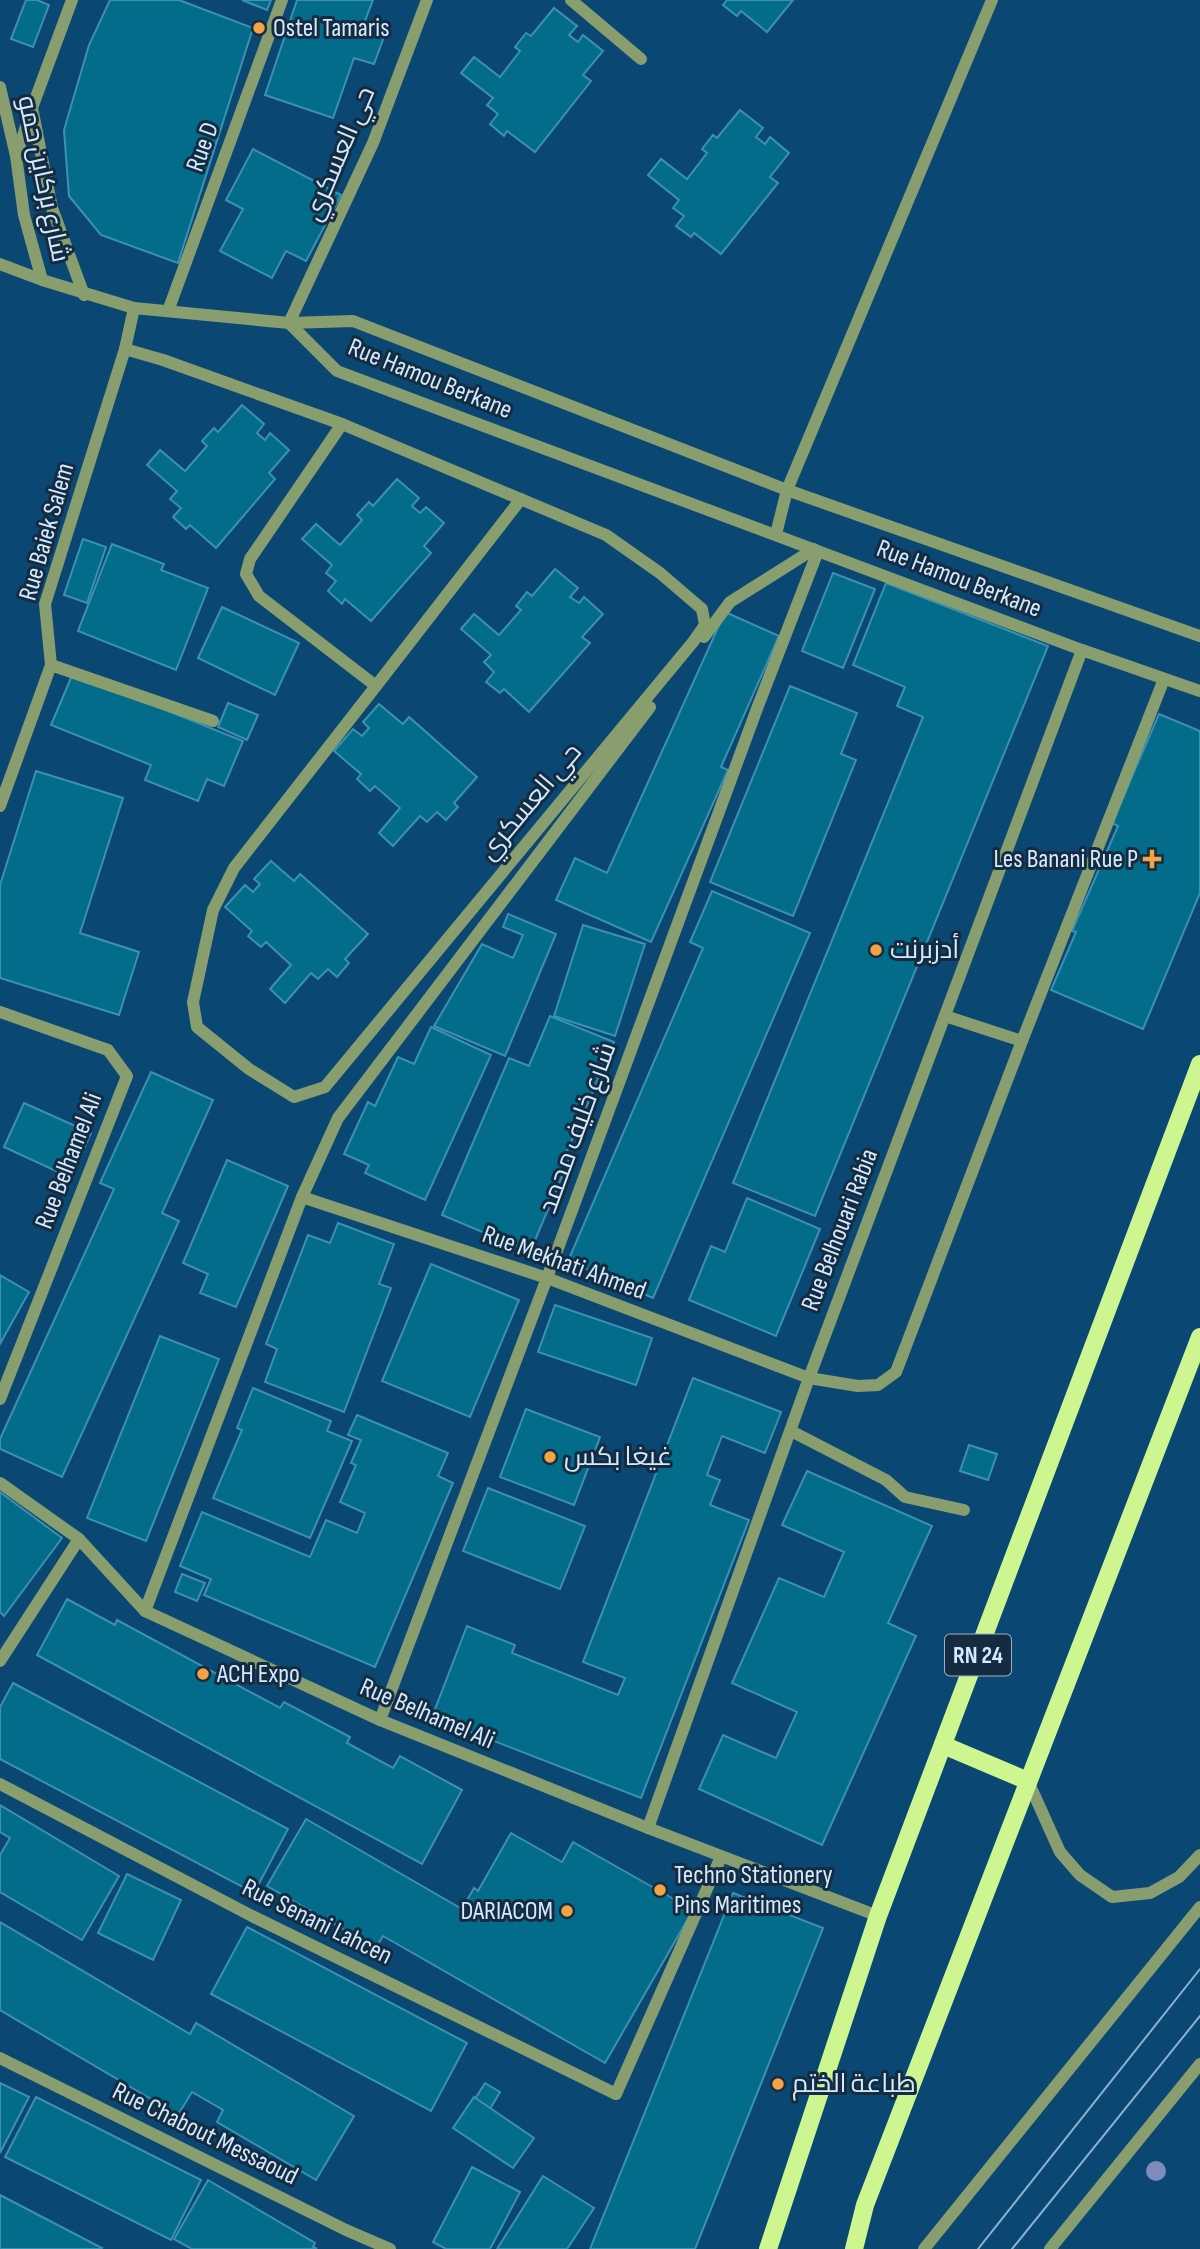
<svg xmlns="http://www.w3.org/2000/svg" width="1200" height="2249" font-family="'Sofia Sans Condensed',Cairo,sans-serif">
<rect width="100%" height="100%" fill="#0b4773"/>
<g fill="#046c8b" stroke="#3c90b1" stroke-width="2">
<polygon points="26,0 37,0 49,5 33,47 11,39"/>
<polygon points="110,0 179,0 253,28 178,263 101,235 69,196 64,130 89,45"/>
<polygon points="242,0 271,0 267,10"/>
<polygon points="297,0 373,0 363,26 385,34 374,64 354,58 333,118 265,95"/>
<polygon points="727,0 793,0 767,32 741,11 737,16 723,5"/>
<polygon points="554,8 577,26 569,35 578,42 583,35 603,51 583,75 591,81 535,152 507,131 504,136 490,124 498,114 487,105 493,98 461,73 474,57 500,77 520,51 515,47 526,33 531,36"/>
<polygon points="740,110 763,128 756,137 765,144 770,137 789,153 770,177 778,183 721,254 694,233 691,237 676,226 684,216 673,208 679,200 648,175 661,159 687,179 707,153 702,149 713,135 717,138"/>
<polygon points="253,149 341,195 306,261 286,251 272,278 220,251 243,209 226,200"/>
<polygon points="242,405 264,424 257,433 265,440 270,433 289,450 269,473 275,479 216,548 190,525 186,529 173,517 181,508 170,499 177,491 147,465 160,450 185,471 207,446 202,441 214,428 218,432"/>
<polygon points="397,479 419,498 412,506 420,513 426,507 444,523 424,546 431,553 371,621 345,599 342,604 328,591 336,581 326,573 332,565 302,539 316,524 340,545 362,520 357,515 369,502 373,506"/>
<polygon points="83,539 106,547 87,603 64,595"/>
<polygon points="112,544 164,564 161,570 208,588 176,670 78,631"/>
<polygon points="555,569 578,588 570,597 579,603 584,597 603,614 582,637 590,643 529,712 504,689 500,693 486,682 494,672 484,662 491,655 461,629 474,614 499,635 521,610 516,606 527,592 532,596"/>
<polygon points="833,573 875,589 843,668 802,651"/>
<polygon points="886,583 1048,646 815,1216 733,1183 923,717 897,706 905,687 853,665"/>
<polygon points="222,607 299,643 275,695 198,658"/>
<polygon points="725,612 779,636 721,767 728,770 651,942 556,900 575,858 607,873"/>
<polygon points="73,673 243,741 224,786 207,779 198,801 145,780 151,765 51,725"/>
<polygon points="790,686 857,713 841,754 856,760 793,916 710,882"/>
<polygon points="228,703 258,715 247,740 218,727"/>
<polygon points="379,704 403,724 409,717 477,777 454,803 458,807 446,820 437,812 427,822 420,816 393,846 379,833 400,808 375,786 370,791 357,779 361,774 334,751 353,729 362,736 369,728 363,722"/>
<polygon points="1159,714 1200,731 1200,893 1143,1029 1051,990 1076,932 1072,931 1118,826 1112,823"/>
<polygon points="36,771 123,798 80,933 139,952 119,1015 0,978 0,885"/>
<polygon points="271,861 294,881 300,874 368,934 345,959 349,963 337,977 328,969 318,979 311,973 285,1003 270,989 291,965 266,942 261,947 248,936 252,931 225,907 245,885 253,892 260,884 254,879"/>
<polygon points="712,891 810,933 653,1298 568,1261 703,948 690,942"/>
<polygon points="508,914 556,934 505,1056 434,1026 482,944 513,958 523,935 503,927"/>
<polygon points="583,925 645,944 615,1036 554,1016"/>
<polygon points="550,1016 614,1042 565,1156 570,1158 530,1252 442,1215 509,1058 529,1066"/>
<polygon points="431,1027 491,1055 425,1200 365,1173 369,1165 344,1154 368,1102 375,1106 398,1057 414,1064"/>
<polygon points="151,1072 213,1100 162,1213 179,1221 62,1477 0,1449 0,1439 114,1189 100,1183"/>
<polygon points="24,1103 91,1133 71,1178 4,1147"/>
<polygon points="227,1160 288,1186 236,1307 200,1293 208,1274 183,1263"/>
<polygon points="747,1198 820,1229 776,1336 689,1300 711,1246 725,1252"/>
<polygon points="338,1223 394,1244 379,1284 391,1288 344,1412 265,1382 277,1349 266,1344 308,1235 330,1243"/>
<polygon points="431,1264 519,1300 470,1417 382,1381"/>
<polygon points="0,1275 29,1292 0,1344"/>
<polygon points="555,1305 652,1338 636,1385 538,1352"/>
<polygon points="160,1336 219,1359 146,1541 87,1518"/>
<polygon points="693,1378 781,1412 765,1453 722,1436 707,1475 720,1480 710,1505 749,1520 641,1798 432,1717 467,1626 515,1645 512,1653 618,1695 625,1678 583,1662"/>
<polygon points="253,1388 331,1421 327,1431 352,1441 310,1538 213,1498 242,1430 237,1428"/>
<polygon points="526,1409 600,1437 574,1505 500,1477"/>
<polygon points="357,1415 448,1453 438,1476 453,1483 375,1667 204,1595 211,1579 180,1566 202,1512 310,1557 326,1520 357,1533 365,1513 340,1502 356,1465 351,1463 361,1440 348,1435"/>
<polygon points="969,1445 997,1454 988,1480 960,1471"/>
<polygon points="807,1471 932,1526 888,1623 916,1636 822,1845 699,1789 723,1735 776,1758 797,1712 732,1683 779,1578 824,1597 844,1552 782,1525"/>
<polygon points="488,1488 585,1526 560,1589 463,1551"/>
<polygon points="0,1492 62,1538 4,1616 0,1612"/>
<polygon points="182,1574 205,1583 197,1601 175,1592"/>
<polygon points="67,1599 115,1625 117,1620 280,1708 284,1702 350,1737 347,1743 393,1768 400,1756 462,1790 422,1864 37,1655"/>
<polygon points="13,1683 288,1829 254,1893 0,1759 0,1707"/>
<polygon points="0,1805 119,1876 82,1940 0,1892 0,1855 10,1838 0,1832"/>
<polygon points="306,1819 462,1909 474,1888 478,1891 511,1833 562,1862 573,1842 693,1910 605,2063 383,1936 376,1948 267,1886"/>
<polygon points="127,1874 181,1900 153,1960 98,1933"/>
<polygon points="733,1893 823,1928 695,2249 590,2249"/>
<polygon points="0,1922 190,2034 196,2023 354,2116 316,2180 217,2122 223,2110 192,2092 178,2115 0,2010"/>
<polygon points="247,1927 467,2043 431,2111 211,1994"/>
<polygon points="0,2083 29,2097 0,2153"/>
<polygon points="485,2083 500,2092 490,2109 475,2099"/>
<polygon points="36,2097 201,2180 171,2240 5,2157"/>
<polygon points="474,2097 534,2138 513,2168 453,2128"/>
<polygon points="472,2167 520,2192 490,2249 446,2249 433,2242"/>
<polygon points="543,2176 594,2208 567,2249 497,2249"/>
<polygon points="208,2180 315,2243 313,2247 317,2249 192,2249 174,2239"/>
<polygon points="0,2195 102,2248 101,2249 0,2249"/>
</g>
<g fill="none" stroke-linecap="round" stroke-linejoin="round">
<g stroke="#899e6e" stroke-width="12">
<polyline points="72,0 32,108 52,208 84,295"/>
<polyline points="571,0 641,59"/>
<polyline points="0,87 16,156 24,215 42,280 134,308 289,323 353,321 787,490 1200,636"/>
<polyline points="17,154 32,108"/>
<polyline points="0,264 42,280"/>
<polyline points="168,311 282,0"/>
<polyline points="289,323 337,371 1082,650 1200,691"/>
<polyline points="289,323 373,143 427,0"/>
<polyline points="125,349 163,360 342,424 606,535 660,573 702,609 705,625 693,642 325,1087 294,1097 249,1069 197,1027 193,1002 213,910 234,868 376,686"/>
<polyline points="342,424 250,559 246,574 259,596 376,686 521,499"/>
<polyline points="776,534 787,490 992,0"/>
<polyline points="704,637 730,602 814,549"/>
<polyline points="51,665 213,721"/>
<polyline points="0,806 51,665 45,604 125,349 134,308"/>
<polyline points="0,1012 108,1050 127,1076 0,1399"/>
<polyline points="945,1016 1022,1041"/>
<polyline points="302,1197 547,1278 809,1378 858,1386 878,1385 896,1372 1022,1041 1164,679"/>
<polyline points="791,1431 886,1480 905,1497 964,1510"/>
<polyline points="0,1483 79,1539 145,1611 380,1720 648,1828 878,1916"/>
<polyline points="145,1611 302,1197 338,1118 650,707"/>
<polyline points="0,1661 79,1539"/>
<polyline points="380,1720 547,1278 758,706 818,551"/>
<polyline points="1028,1781 1060,1852 1080,1875 1112,1897 1150,1893 1179,1877 1200,1855"/>
<polyline points="0,1784 252,1916 616,2094 721,1857"/>
<polyline points="648,1828 809,1378 1082,650"/>
<polyline points="0,2058 346,2230 390,2249"/>
<polyline points="924,2249 1200,1907"/>
<polyline points="1050,2249 1200,2064"/>
</g>
<g stroke="#cdf691" stroke-width="18">
<polyline points="943,1745 1028,1781"/>
<polyline points="768,2249 878,1916 1200,1064"/>
<polyline points="854,2249 865,2205 1200,1337"/>
</g>
<g stroke="#8eb1cf" stroke-width="2">
<polyline points="978,2249 1200,1969"/>
<polyline points="1012,2249 1200,2016"/>
</g>
</g>
<circle fill="#7e8bbc" cx="1156" cy="2171" r="10"/>
<g fill="#f4a344" stroke="#152c40" stroke-width="2.5">
<circle cx="259" cy="28" r="7"/>
<path d="M1148.5 848.5h7v7h7v7h-7v7h-7v-7h-7v-7h7z"/>
<circle cx="876" cy="950" r="7"/>
<circle cx="550" cy="1457" r="7"/>
<circle cx="203" cy="1674" r="7"/>
<circle cx="660" cy="1890" r="7"/>
<circle cx="567" cy="1911" r="7"/>
<circle cx="778" cy="2084" r="7"/>
</g>
<g text-anchor="middle" dominant-baseline="central" stroke-width="6" stroke-linejoin="round" paint-order="stroke">
<rect fill="#152c40" stroke="#9ab0c6" stroke-width="2" x="945" y="1634.5" width="66" height="41" rx="5"/>
<g font-size="24" font-weight="bold" fill="#d3e9ff">
<text x="978" y="1655">RN 24</text>
</g>
<g font-size="26" fill="#d3e9ff" stroke="#152c40" text-anchor="start">
<text x="273" y="28">Ostel Tamaris</text>
<text x="1138" y="859" text-anchor="end">Les Banani Rue P</text>
<text x="890" y="950">أدزبرنت</text>
<text x="564" y="1457">غيغا بكس</text>
<text x="217" y="1674">ACH Expo</text>
<text x="674" y="1875">Techno Stationery<tspan x="674" dy="30">Pins Maritimes</tspan></text>
<text x="553" y="1911" text-anchor="end">DARIACOM</text>
<text x="792" y="2084">طباعة الختم</text>
</g>
<g font-size="26" fill="#d3e9ff" stroke="#152c40">
<text transform="translate(203 147) rotate(-70)">Rue D</text>
<text transform="translate(340 154) rotate(-67)">حي العسكري</text>
<text transform="translate(43 179) rotate(78)">شارع بركاين حمو</text>
<text transform="translate(430 379) rotate(22)">Rue Hamou Berkane</text>
<text transform="translate(47 532) rotate(-74)">Rue Baiek Salem</text>
<text transform="translate(959 579) rotate(21)">Rue Hamou Berkane</text>
<text transform="translate(531 802) rotate(-50)">حي العسكري</text>
<text transform="translate(578 1128) rotate(-70)">شارع خليف محمد</text>
<text transform="translate(69 1161) rotate(-69)">Rue Belhamel Ali</text>
<text transform="translate(840 1230) rotate(-69)">Rue Belhouari Rabia</text>
<text transform="translate(564 1263) rotate(20)">Rue Mekhati Ahmed</text>
<text transform="translate(427 1714) rotate(23)">Rue Belhamel Ali</text>
<text transform="translate(317 1922) rotate(26)">Rue Senani Lahcen</text>
<text transform="translate(205 2134) rotate(26)">Rue Chabout Messaoud</text>
</g>
</g>
</svg>
